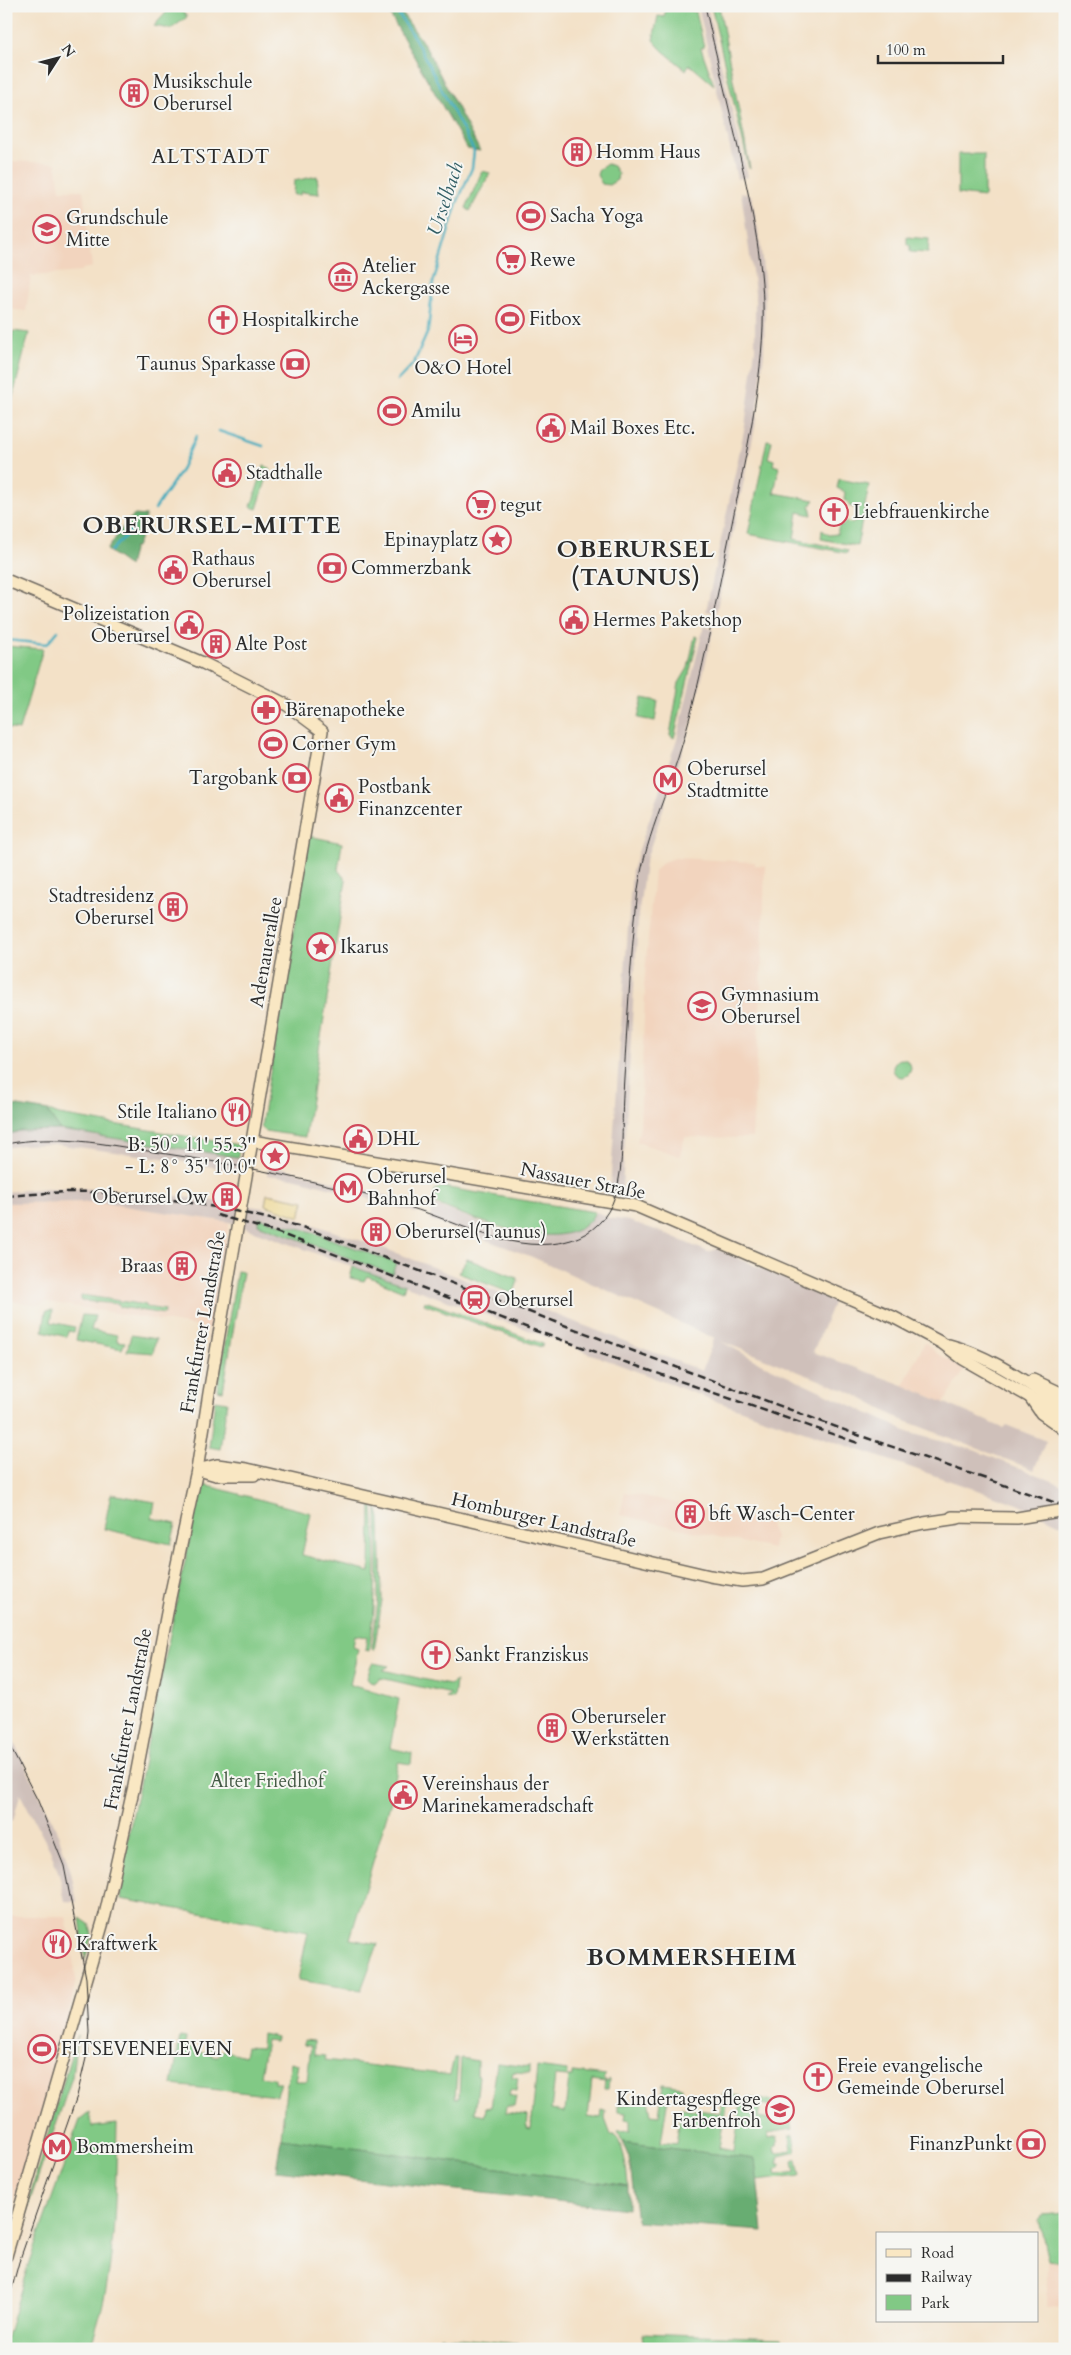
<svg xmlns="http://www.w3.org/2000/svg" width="1071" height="2355" font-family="Cardo,serif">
<rect width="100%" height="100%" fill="#f6f6f2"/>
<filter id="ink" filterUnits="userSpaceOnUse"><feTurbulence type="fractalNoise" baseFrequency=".02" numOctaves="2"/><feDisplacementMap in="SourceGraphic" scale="10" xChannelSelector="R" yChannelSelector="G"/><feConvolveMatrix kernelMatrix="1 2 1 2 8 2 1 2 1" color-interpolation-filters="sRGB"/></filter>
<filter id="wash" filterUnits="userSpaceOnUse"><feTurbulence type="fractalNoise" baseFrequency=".0096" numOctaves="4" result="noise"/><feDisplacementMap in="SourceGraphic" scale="20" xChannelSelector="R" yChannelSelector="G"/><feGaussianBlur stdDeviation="1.12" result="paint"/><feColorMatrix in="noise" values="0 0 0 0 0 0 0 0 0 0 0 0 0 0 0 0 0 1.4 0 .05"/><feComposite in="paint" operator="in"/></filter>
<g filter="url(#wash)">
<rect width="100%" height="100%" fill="#f3e1c7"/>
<g fill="#f2d4be">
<polygon points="8,161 56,163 60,190 83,190 92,267 82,269 80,272 31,276 26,311 6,309 6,163"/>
<polygon points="676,858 755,862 755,865 765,866 761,988 752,1138 685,1137 680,1156 637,1142 640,1127 645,991 644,986 654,871 665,861"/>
<polygon points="97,1202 229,1222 213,1329 47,1302 37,1305 6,1300 7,1203"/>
<polygon points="925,1342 936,1353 965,1369 944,1403 903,1385"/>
<polygon points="625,1492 769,1523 775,1536 773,1549 620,1515"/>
<polygon points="6,1916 66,1916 76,1979 66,2028 6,2228"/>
<polygon points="1048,2260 1065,2262 1065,2308 1047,2307"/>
</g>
<g fill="#cfc0ba">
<polygon points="698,6 707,6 748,177 737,179"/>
<polygon points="741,192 751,195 760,239 765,292 764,353 755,427 716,613 706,611 745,426 755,349 755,292"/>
<polygon points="704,625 713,630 692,722 645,863 638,919 622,1190 610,1189 632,870 677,739"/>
<polygon points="60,1130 243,1158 240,1172 169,1159 54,1144 21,1145 6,1148 6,1135 20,1131"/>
<polygon points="269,1164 418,1204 416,1213 344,1191 293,1178 267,1175"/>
<polygon points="46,1188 105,1189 162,1194 264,1208 383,1248 702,1371 714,1338 530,1256 430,1220 432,1204 504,1231 542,1236 564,1234 576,1230 597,1212 609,1218 629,1221 656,1230 708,1252 717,1249 834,1301 813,1352 903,1385 1003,1428 1006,1425 1046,1441 1034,1470 900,1419 850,1392 720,1341 759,1362 910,1433 974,1450 1065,1486 1065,1526 1018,1504 715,1401 528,1330 229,1222 97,1202 6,1203 6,1192"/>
<polygon points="6,1726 58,1834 71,1872 77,1902 65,1901 59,1874 50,1850 20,1794 14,1818 6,1826"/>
</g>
<g fill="#81c985" stroke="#567a58">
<polygon points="172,6 178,6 187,17 171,29 154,26"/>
<polygon points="667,6 695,6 695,9 692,10 693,12 696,12 704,47 701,48 714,85 689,64 686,70 662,50 653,40 658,16 664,17"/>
<polygon points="711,6 719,6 750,169 749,168"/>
<polygon points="958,154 984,154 984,197 958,194"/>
<polygon points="607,164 613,166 618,174 617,180 609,185 602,184 597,175 599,169"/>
<polygon points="482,171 490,173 470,211 466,208"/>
<polygon points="317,176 319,194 301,192 300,195 293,195 294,181"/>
<polygon points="907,237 929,239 928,253 910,252 910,245 907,245"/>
<polygon points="13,331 29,333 6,424 6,365 9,364"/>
<polygon points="767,440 772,441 768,458 774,460 773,465 779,467 774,493 815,500 810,506 812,515 798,512 794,539 848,550 847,553 748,534"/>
<polygon points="264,466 270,468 257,509 251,507"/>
<polygon points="839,479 869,485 857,546 821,539 822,530 829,535 837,534 839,526 843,525 846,522 853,523 858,517 856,508 849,506 848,502 844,500 845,492 837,488"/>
<polygon points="695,636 698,637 674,738 670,735 679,683 688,668"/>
<polygon points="6,646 43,649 19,730 6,728"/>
<polygon points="643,698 658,701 655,721 638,718"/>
<polygon points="309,836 342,843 338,870 346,880 305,1137 265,1131 261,1127"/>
<circle cx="902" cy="1068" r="9"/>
<polygon points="49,1111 59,1115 239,1145 238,1157 60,1130 49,1114"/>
<path d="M 442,1187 L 595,1212 C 571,1263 468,1216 433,1203 L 435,1190 Z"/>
<polygon points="259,1218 309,1231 396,1263 392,1274 258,1224"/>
<polygon points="467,1259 517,1278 518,1281 514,1292 511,1293 458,1273"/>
<polygon points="353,1267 405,1285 403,1291 367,1276 364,1281 350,1278"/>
<polygon points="237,1271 243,1272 223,1391 217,1390"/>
<polygon points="81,1295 146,1305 146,1307 165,1310 164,1314 119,1307 119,1304 81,1301"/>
<polygon points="425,1301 543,1344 541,1347 424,1304"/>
<polygon points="53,1310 51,1322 75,1327 74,1332 68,1331 67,1337 43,1331 46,1311"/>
<polygon points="82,1315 95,1316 91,1330 117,1335 117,1341 125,1342 122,1349 76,1340"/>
<polygon points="131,1335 156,1339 153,1353 127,1351"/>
<polygon points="215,1400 227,1402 220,1449 209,1447"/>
<path d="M 201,1484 L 311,1513 L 302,1555 L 370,1572 L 371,1505 L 373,1506 C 377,1554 377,1604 369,1651 L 365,1650 L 367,1637 L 355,1635 L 353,1647 L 358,1649 L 350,1685 L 399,1699 L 390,1748 L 412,1753 L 411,1764 L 398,1762 L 392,1798 L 350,1939 L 378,1944 L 361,1990 L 298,1980 L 308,1932 L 121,1899 L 123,1879 L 120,1877 Z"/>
<polygon points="111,1494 155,1502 152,1518 176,1524 171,1544 104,1529"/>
<polygon points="377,1507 380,1518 382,1600 374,1651 372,1649 378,1601"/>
<polygon points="373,1663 389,1666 383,1670 449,1685 456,1681 454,1699 446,1698 451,1694 381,1678 374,1683 370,1682 367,1677 371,1665"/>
<polygon points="80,1918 89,1924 92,1934 85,1960"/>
<polygon points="262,2034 276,2037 275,2041 266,2040 260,2076 274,2078 274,2082 281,2082 277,2096 172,2085 180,2037 186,2038 185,2046 195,2048 195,2052 206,2053 207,2047 211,2048 211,2055 218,2056 223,2050 244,2056 246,2047 261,2048"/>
<polygon points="77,2035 72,2077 19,2233"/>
<path d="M 303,2040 L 314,2041 L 314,2055 L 326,2056 L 325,2060 L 450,2075 L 454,2058 L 458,2058 L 455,2098 L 459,2098 L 461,2058 L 477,2061 L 477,2075 L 479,2076 L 475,2113 L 485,2115 L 486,2107 L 491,2108 L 497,2063 L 530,2067 L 530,2073 L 513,2072 L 512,2077 L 518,2078 L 516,2091 L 510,2090 L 509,2095 L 516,2097 L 514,2106 L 507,2106 L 506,2112 L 528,2115 L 527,2128 L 531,2129 L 537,2067 L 567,2071 L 568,2077 L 555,2076 L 551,2110 L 565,2112 L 569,2077 L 573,2077 L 573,2072 L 606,2076 L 603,2079 L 606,2082 L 609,2080 L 608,2089 L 604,2089 L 605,2082 L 592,2080 L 588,2117 L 601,2119 L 602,2110 L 606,2111 L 605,2119 L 611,2135 L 615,2135 C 626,2151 626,2168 628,2186 L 281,2138 L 286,2089 L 291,2062 L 298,2064 L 295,2081 L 307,2081 L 311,2046 L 303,2045 Z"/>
<polygon points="663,2084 682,2087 682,2093 669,2091 661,2142 676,2144 681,2108 720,2113 723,2094 740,2096 740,2102 727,2100 719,2148 734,2151 741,2102 746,2103 747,2097 786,2104 785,2109 760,2105 758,2118 787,2123 785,2112 789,2108 793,2129 768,2133 769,2138 778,2136 777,2145 774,2146 775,2151 778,2153 791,2151 789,2136 793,2135 796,2152 779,2156 777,2164 780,2164 781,2166 776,2170 777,2175 795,2172 793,2161 797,2159 800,2176 757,2181 754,2159 622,2142 618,2132 630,2131 630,2120 625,2119 626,2113 618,2112 618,2105 637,2103 638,2099 648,2100 651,2114 659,2115"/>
<path d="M 90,2112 L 92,2127 L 117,2124 C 115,2200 117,2278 89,2349 L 6,2349 L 6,2340 L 29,2262 L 80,2120 Z"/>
<polygon points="1065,2213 1065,2262 1048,2260 1039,2220 1043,2215"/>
<polygon points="642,2333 782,2338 784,2349 644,2349"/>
<polygon points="440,2336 565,2349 439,2349"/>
</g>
<g fill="#68ad72" stroke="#4a6c4e">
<polygon points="385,6 397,6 424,44 480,151 467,149"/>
<polygon points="135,515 146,516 143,524 145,525 136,547 134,547 129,566 107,550 128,520"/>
<polygon points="6,1104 49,1111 49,1114 60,1130 20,1131 6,1135"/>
<polygon points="281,2138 628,2186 628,2209 276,2170"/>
<polygon points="622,2142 755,2159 763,2231 637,2222 629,2157"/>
</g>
<polygon fill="#eeda9e" stroke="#8c8264" points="267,1194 304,1201 300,1217 265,1205"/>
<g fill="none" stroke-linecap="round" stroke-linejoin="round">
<g stroke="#40acbe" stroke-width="2.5">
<polyline points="393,6 415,39 474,151 472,168 457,203 433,283 428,331 414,363 398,380"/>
<polyline points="219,431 263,446"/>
<polyline points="155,509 180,472 196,436"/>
<polyline points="111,551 133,528"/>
<polyline points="6,640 47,644 58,631"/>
</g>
</g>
</g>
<g filter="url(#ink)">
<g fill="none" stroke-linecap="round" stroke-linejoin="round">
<defs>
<g id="secondary">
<polyline points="6,580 203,663 287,705 322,731 209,1393 197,1470 170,1597 134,1786 105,1915 6,2256"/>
<polyline points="252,1141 636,1206 893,1317 942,1343 963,1359 1065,1417"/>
<path d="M 949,1345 C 991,1356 1028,1384 1065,1407"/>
<polyline points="1033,1380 1065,1395"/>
<polyline points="1030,1397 1041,1413 1065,1430"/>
<polyline points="197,1470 217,1465 247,1469 710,1576 742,1581 763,1579 879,1533 924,1523 958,1518"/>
<polyline points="199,1470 216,1475 254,1475"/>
<polyline points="952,1517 1017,1518 1065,1510"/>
</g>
</defs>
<use href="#secondary" stroke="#716b62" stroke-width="14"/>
<use href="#secondary" stroke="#f9e7c3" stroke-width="11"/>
<g stroke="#2b2b2b" stroke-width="1">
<path d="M 6,1144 C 56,1134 105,1144 154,1152 C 241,1165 325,1182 409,1207 C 459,1222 517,1257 571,1240 C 593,1233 608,1218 615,1196 C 625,1165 621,1127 623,1094 C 627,1029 630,964 637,899 C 642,843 669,792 684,738 C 703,672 715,605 729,538 C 743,468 760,398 763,327 C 765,268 752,209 739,152 C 728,103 716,55 705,6"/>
<polyline points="6,1739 38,1801 64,1866 86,1978 89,2032 87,2054 77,2096 19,2262 6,2310"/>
</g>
<g stroke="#2b2b2b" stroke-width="2.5" stroke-dasharray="8 4" stroke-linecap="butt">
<path d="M 6,1196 C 35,1194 65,1191 94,1192 C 165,1196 236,1209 305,1228 L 855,1434 L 1065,1506"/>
<polyline points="217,1215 276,1232 536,1331 858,1443"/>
</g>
</g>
</g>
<defs>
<symbol id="building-ring" viewBox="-11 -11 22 22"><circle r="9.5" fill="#f6f6f2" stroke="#d1495b" stroke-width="1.5"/><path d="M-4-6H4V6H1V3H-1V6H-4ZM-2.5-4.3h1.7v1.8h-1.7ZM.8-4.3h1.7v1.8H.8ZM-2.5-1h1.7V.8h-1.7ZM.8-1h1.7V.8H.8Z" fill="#d1495b"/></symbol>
<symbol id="stadium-ring" viewBox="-11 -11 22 22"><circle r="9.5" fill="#f6f6f2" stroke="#d1495b" stroke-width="1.5"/><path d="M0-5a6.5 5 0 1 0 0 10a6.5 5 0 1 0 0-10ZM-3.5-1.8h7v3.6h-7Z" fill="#d1495b"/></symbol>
<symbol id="school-ring" viewBox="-11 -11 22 22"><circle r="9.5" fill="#f6f6f2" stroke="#d1495b" stroke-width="1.5"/><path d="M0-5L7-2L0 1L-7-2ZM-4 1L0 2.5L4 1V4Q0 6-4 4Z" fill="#d1495b"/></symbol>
<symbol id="supermarket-ring" viewBox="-11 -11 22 22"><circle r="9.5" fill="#f6f6f2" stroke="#d1495b" stroke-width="1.5"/><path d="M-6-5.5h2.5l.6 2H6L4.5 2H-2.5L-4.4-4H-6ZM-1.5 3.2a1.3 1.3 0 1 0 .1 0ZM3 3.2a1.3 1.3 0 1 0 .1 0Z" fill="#d1495b"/></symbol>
<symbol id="museum-ring" viewBox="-11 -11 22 22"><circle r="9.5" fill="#f6f6f2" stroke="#d1495b" stroke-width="1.5"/><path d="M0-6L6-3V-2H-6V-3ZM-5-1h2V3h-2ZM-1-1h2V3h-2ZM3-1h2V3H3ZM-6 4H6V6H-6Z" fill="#d1495b"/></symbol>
<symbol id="church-ring" viewBox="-11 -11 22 22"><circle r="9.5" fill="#f6f6f2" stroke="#d1495b" stroke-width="1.5"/><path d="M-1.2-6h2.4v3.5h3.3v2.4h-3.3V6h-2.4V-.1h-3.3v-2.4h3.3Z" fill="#d1495b"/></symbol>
<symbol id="hotel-ring" viewBox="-11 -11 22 22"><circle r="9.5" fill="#f6f6f2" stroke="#d1495b" stroke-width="1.5"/><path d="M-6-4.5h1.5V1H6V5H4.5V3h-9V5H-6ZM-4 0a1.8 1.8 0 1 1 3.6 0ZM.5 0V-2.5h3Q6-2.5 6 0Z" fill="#d1495b"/></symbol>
<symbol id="bank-ring" viewBox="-11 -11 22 22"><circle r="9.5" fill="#f6f6f2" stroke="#d1495b" stroke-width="1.5"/><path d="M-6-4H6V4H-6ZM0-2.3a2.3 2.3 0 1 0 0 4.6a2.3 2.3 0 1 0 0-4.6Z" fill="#d1495b"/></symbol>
<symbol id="civic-ring" viewBox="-11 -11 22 22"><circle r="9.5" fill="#f6f6f2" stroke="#d1495b" stroke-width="1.5"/><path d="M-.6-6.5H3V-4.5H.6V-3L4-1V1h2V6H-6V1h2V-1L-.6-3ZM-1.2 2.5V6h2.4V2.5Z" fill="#d1495b"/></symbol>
<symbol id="sight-ring" viewBox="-11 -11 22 22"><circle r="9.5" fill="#f6f6f2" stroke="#d1495b" stroke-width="1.5"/><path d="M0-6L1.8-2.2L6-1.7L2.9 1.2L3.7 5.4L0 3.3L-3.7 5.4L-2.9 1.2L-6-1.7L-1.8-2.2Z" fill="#d1495b"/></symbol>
<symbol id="pharmacy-ring" viewBox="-11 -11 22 22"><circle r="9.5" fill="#f6f6f2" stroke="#d1495b" stroke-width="1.5"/><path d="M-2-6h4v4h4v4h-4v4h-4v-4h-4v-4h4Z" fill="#d1495b"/></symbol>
<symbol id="metro-ring" viewBox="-11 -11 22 22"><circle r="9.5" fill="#f6f6f2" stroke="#d1495b" stroke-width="1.5"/><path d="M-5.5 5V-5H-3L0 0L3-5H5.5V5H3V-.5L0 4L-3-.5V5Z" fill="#d1495b"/></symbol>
<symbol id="restaurant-ring" viewBox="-11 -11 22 22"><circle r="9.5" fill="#f6f6f2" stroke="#d1495b" stroke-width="1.5"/><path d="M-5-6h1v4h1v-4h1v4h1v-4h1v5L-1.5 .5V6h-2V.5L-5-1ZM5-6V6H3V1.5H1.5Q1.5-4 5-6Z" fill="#d1495b"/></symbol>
<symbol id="station-ring" viewBox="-11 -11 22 22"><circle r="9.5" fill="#f6f6f2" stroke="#d1495b" stroke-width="1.5"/><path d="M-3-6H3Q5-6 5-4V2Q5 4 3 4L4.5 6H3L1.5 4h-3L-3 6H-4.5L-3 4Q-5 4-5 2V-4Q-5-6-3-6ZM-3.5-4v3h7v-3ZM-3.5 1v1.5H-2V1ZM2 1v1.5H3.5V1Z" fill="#d1495b"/></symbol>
</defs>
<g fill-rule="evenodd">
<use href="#building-ring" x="118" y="77" width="32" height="32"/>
<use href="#building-ring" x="561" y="136" width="32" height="32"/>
<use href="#stadium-ring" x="515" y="200" width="32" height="32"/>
<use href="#school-ring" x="31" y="213" width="32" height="32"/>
<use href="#supermarket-ring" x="495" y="244" width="32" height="32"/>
<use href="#museum-ring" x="327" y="261" width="32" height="32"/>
<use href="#stadium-ring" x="494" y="303" width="32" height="32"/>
<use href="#church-ring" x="207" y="304" width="32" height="32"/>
<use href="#hotel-ring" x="447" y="323" width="32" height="32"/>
<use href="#bank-ring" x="279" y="348" width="32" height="32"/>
<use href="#stadium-ring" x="376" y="395" width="32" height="32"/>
<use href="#civic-ring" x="535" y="412" width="32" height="32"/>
<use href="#civic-ring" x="211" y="457" width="32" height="32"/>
<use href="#supermarket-ring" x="465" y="489" width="32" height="32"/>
<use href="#church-ring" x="818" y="496" width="32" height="32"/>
<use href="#sight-ring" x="481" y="524" width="32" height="32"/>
<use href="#bank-ring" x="316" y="552" width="32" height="32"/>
<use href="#civic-ring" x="157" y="554" width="32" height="32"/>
<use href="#civic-ring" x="558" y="604" width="32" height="32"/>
<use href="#civic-ring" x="173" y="609" width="32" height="32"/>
<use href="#building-ring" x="200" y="628" width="32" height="32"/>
<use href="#pharmacy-ring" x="250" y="694" width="32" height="32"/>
<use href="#stadium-ring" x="257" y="728" width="32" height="32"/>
<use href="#bank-ring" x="281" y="762" width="32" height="32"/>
<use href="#metro-ring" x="652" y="764" width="32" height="32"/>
<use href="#civic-ring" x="323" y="782" width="32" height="32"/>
<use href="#building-ring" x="157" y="891" width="32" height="32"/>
<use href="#sight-ring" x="305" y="931" width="32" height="32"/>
<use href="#school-ring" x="686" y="990" width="32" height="32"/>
<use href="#restaurant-ring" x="220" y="1096" width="32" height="32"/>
<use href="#civic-ring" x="342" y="1123" width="32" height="32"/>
<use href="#sight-ring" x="259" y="1140" width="32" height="32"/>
<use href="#metro-ring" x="332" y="1172" width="32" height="32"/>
<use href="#building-ring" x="211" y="1181" width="32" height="32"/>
<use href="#building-ring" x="360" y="1216" width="32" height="32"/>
<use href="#building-ring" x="166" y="1250" width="32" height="32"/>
<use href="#station-ring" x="459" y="1284" width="32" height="32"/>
<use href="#building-ring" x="674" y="1498" width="32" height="32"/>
<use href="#church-ring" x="420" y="1639" width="32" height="32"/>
<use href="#building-ring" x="536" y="1712" width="32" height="32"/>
<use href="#civic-ring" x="387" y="1779" width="32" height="32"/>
<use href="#restaurant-ring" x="41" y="1928" width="32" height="32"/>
<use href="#stadium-ring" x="26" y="2033" width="32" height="32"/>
<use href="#church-ring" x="802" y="2061" width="32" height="32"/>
<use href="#school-ring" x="764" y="2094" width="32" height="32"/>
<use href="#bank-ring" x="1015" y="2128" width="32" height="32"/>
<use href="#metro-ring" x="41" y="2131" width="32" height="32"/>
</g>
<g text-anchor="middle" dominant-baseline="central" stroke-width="4" stroke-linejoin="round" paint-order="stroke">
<g font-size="19" fill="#2b2b2b" stroke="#f6f6f2" text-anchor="start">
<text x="153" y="82">Musikschule<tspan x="153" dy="22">Oberursel</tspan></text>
<text x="596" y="152">Homm Haus</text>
<text x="550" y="216">Sacha Yoga</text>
<text x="66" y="218">Grundschule<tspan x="66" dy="22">Mitte</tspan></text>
<text x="530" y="260">Rewe</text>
<text x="362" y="266">Atelier<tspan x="362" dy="22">Ackergasse</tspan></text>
<text x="529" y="319">Fitbox</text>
<text x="242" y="320">Hospitalkirche</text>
<text x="276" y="364" text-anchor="end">Taunus Sparkasse</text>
<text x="463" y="368" text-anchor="middle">O&amp;O Hotel</text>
<text x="411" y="411">Amilu</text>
<text x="570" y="428">Mail Boxes Etc.</text>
<text x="246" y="473">Stadthalle</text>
<text x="500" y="505">tegut</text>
<text x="853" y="512">Liebfrauenkirche</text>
<text x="478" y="540" text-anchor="end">Epinayplatz</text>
<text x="192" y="559">Rathaus<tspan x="192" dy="22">Oberursel</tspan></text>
<text x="351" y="568">Commerzbank</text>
<text x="170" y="614" text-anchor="end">Polizeistation<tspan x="170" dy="22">Oberursel</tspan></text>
<text x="593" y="620">Hermes Paketshop</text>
<text x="235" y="644">Alte Post</text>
<text x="285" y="710">Bärenapotheke</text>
<text x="292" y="744">Corner Gym</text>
<text x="687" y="769">Oberursel<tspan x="687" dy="22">Stadtmitte</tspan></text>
<text x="278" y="778" text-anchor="end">Targobank</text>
<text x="358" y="787">Postbank<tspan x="358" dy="22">Finanzcenter</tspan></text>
<text x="154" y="896" text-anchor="end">Stadtresidenz<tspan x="154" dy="22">Oberursel</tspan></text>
<text x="340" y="947">Ikarus</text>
<text x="721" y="995">Gymnasium<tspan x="721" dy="22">Oberursel</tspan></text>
<text x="217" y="1112" text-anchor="end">Stile Italiano</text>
<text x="377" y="1139">DHL</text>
<text x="256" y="1145" text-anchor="end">B: 50° 11' 55.3''<tspan x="256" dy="22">- L: 8° 35' 10.0''</tspan></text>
<text x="367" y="1177">Oberursel<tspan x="367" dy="22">Bahnhof</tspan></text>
<text x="208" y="1197" text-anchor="end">Oberursel Ow</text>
<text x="395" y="1232">Oberursel(Taunus)</text>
<text x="163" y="1266" text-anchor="end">Braas</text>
<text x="494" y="1300">Oberursel</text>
<text x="709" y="1514">bft Wasch-Center</text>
<text x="455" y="1655">Sankt Franziskus</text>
<text x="571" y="1717">Oberurseler<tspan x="571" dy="22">Werkstätten</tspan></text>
<text x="422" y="1784">Vereinshaus der<tspan x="422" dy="22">Marinekameradschaft</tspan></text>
<text x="76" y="1944">Kraftwerk</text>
<text x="61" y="2049">FITSEVENELEVEN</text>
<text x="837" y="2066">Freie evangelische<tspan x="837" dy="22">Gemeinde Oberursel</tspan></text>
<text x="761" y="2099" text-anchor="end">Kindertagespflege<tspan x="761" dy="22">Farbenfroh</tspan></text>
<text x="1012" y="2144" text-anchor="end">FinanzPunkt</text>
<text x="76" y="2147">Bommersheim</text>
</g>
<g font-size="19" fill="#2b2b2b" stroke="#f6f6f2">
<text transform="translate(266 952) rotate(-80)">Adenauerallee</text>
<text transform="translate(583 1181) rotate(11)">Nassauer Straße</text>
<text transform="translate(203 1322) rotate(-80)">Frankfurter Landstraße</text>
<text transform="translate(544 1520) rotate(13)">Homburger Landstraße</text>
<text transform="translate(128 1719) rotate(-79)">Frankfurter Landstraße</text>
</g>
<g font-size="19" fill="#455a46" stroke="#f6f6f2">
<text x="267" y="1781">Alter Friedhof</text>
</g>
<g font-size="20" letter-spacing="1" fill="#2b2b2b" stroke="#f6f6f2">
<text x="211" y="156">ALTSTADT</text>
</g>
<g font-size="20" font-style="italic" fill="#335f66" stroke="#f6f6f2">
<text transform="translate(445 199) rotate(-72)">Urselbach</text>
</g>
<g font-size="24" font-weight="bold" letter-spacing="1" fill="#2b2b2b" stroke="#f6f6f2">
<text x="212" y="525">OBERURSEL-MITTE</text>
<text x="636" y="549">OBERURSEL<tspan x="636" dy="28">(TAUNUS)</tspan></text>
<text x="692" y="1957">BOMMERSHEIM</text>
</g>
</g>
<rect width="1071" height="2355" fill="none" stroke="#f6f6f2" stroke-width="25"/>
<rect x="876" y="2232" width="162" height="90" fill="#f6f6f2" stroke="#a5a5a2"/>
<rect x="886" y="2249" width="25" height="8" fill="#f9e7c3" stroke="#a5a5a2"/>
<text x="921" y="2258" font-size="15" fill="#2b2b2b">Road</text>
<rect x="886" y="2274" width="25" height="8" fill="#2b2b2b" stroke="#a5a5a2"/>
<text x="921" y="2282" font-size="15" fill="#2b2b2b">Railway</text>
<rect x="886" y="2295" width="25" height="15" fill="#81c985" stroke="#a5a5a2"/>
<text x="921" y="2308" font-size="15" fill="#2b2b2b">Park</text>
<g transform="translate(58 58) rotate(54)" stroke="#f6f6f2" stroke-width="4" paint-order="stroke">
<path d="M0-4L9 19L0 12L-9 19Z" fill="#2b2b2b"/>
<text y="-8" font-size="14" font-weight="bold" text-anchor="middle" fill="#2b2b2b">N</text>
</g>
<path d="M878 55v8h125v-8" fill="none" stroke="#2b2b2b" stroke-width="2.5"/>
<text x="886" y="55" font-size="15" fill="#2b2b2b" stroke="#f6f6f2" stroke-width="4" paint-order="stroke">100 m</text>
</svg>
